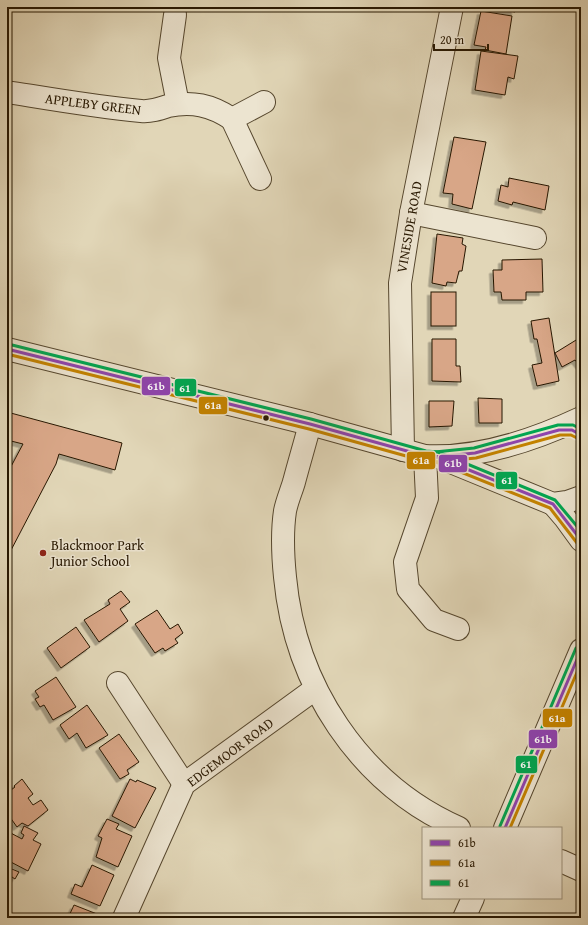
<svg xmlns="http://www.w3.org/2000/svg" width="588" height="925" font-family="'Gentium Book Plus',serif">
<defs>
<filter id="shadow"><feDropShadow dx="-3.5" dy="3.5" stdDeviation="0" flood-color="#0004"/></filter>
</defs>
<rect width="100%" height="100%" fill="#e1d6b7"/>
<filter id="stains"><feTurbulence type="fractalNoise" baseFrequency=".005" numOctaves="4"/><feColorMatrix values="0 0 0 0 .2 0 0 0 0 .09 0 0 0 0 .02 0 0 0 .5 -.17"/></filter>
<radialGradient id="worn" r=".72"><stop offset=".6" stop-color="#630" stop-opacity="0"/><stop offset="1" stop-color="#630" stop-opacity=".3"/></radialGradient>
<g fill="#d8a687" stroke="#271701" filter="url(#shadow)">
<polygon points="486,7 515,7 515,12"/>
<polygon points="481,11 512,16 506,54 485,50 486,47 474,45"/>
<polygon points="481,51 518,56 514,79 508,77 505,95 475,90"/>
<polygon points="454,137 486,142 472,209 452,204 453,194 443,193"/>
<polygon points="509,178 549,186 545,210 513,202 512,205 498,201 501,185 508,187"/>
<polygon points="437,234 463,238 462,244 466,246 462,271 459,271 456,283 447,282 446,286 432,283"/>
<polygon points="542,259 543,292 526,292 526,300 502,300 501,292 494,292 493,270 502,270 502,260"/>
<rect x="431" y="292" width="25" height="34"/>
<polygon points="549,318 559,381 537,386 532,365 542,363 537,339 534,339 531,321"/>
<polygon points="581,337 581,367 575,360 562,367 555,353"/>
<polygon points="432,339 456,339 456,366 460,366 461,382 432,381"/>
<polygon points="478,398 502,399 502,423 479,423"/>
<polygon points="429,401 454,401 452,426 429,427"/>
<polygon points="7,412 122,443 115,470 59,454 56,464 9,554 7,553 7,474 23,444 7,440"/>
<polygon points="121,591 130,602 120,609 128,621 99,642 84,620 110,604 108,600"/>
<polygon points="157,610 170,629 178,624 183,633 175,639 178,643 165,651 163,648 155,653 135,624"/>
<polygon points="76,627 90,647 61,668 47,648"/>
<polygon points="56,677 76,707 53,720 44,705 40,707 35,699 39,697 35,691"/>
<polygon points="87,705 108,735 86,748 77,733 69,739 60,725"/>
<polygon points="119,734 139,762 127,770 129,774 120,779 99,748"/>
<polygon points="22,779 33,794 28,798 33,805 41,800 48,810 28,826 22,823 17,827 7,813 7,793 15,787 14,786"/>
<polygon points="130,779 136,782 137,780 156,788 135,828 112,816"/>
<polygon points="107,819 119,824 116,829 132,836 118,867 96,857 102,838 98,836"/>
<polygon points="24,826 38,833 33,840 41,844 28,871 7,860 7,831 22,839 24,835 21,833"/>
<polygon points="92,865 114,875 100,906 71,894 75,884 82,887"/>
<polygon points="7,867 19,872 15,879 9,875 7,879"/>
<polygon points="74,905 97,914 95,918 68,918"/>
</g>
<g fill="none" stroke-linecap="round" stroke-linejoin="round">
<defs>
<g id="minor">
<polyline points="175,15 169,58 178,104"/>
<path d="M 7,92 C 51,99 96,107 141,111 C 150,112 159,109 168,106 C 192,101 211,105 232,119"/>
<polyline points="260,179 232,119 264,102"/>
<polyline points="411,213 535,238"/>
<path d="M 7,349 L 310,424 L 425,456 C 477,459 534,440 581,418"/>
<path d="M 310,424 C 305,443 299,463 294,482 C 291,492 287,501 285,511 C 282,531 283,557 285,577 C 295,685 359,784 459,828"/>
<polyline points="403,450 400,283 411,213 452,7"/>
<polyline points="425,456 427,498 405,562 408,589 434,620 458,629"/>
<polyline points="441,458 553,504 567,502 581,497"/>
<polyline points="553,504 565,518 581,540"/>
<polyline points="118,683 184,784"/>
<polyline points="505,828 581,650"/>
<polyline points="561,861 581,870"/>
<polyline points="124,918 184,784 315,689"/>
<polyline points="464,918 473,898"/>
</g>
</defs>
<use href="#minor" stroke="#56472e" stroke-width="24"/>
<use href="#minor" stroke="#ece4d0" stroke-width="22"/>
<defs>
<g id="bus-1">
<polyline points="7,349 310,424 425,456 437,457 553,504 581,540"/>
<polyline points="435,457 475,453 559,430 572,430 581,435"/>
<polyline points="505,828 581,650"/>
</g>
<g id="bus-2">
<polyline points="7,354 309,429 424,461 436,462 550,508 577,543"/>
<polyline points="435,462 476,458 560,435 571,435 579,439"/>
<polyline points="510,828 581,663"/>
</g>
<g id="bus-3">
<polyline points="8,344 311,419 426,451 438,452 555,500 581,531"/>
<polyline points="435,452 474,448 558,425 573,425 581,429"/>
<polyline points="500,826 576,648"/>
</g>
</defs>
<use href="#bus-1" stroke="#ece4d0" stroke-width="6"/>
<use href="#bus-2" stroke="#ece4d0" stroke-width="6"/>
<use href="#bus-3" stroke="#ece4d0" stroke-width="6"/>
<use href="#bus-1" stroke="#8e44ad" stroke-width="3"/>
<use href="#bus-2" stroke="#c38200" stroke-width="3"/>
<use href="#bus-3" stroke="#00a651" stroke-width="3"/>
</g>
<circle fill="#271701" stroke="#ece4d0" stroke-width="1.5" cx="266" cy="418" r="3.5"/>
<circle fill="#8f2418" stroke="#ece4d0" stroke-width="1.5" cx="43" cy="553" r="4"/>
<g text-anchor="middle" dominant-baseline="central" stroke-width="3" stroke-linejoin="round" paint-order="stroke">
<g font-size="14" fill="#271701" stroke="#ece4d0">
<text transform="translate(93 104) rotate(7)">APPLEBY GREEN</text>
<text transform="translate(409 227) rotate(-80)">VINESIDE ROAD</text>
<text transform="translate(230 752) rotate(-37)">EDGEMOOR ROAD</text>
</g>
<g font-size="14" fill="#271701" stroke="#ece4d0" text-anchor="start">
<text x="51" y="545">Blackmoor Park<tspan x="51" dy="16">Junior School</tspan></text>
</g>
</g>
<g stroke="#ece4d0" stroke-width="1.5">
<rect x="141" y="376" width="30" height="20" rx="4" fill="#8e44ad"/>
<rect x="174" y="378" width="23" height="19" rx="4" fill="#00a651"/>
<rect x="198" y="396" width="30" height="19" rx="4" fill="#c38200"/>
<rect x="406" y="451" width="30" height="19" rx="4" fill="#c38200"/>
<rect x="438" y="454" width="30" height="19" rx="4" fill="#8e44ad"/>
<rect x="495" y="471" width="23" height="19" rx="4" fill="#00a651"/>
<rect x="542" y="708" width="31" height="20" rx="4" fill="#c38200"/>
<rect x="528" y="729" width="30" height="20" rx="4" fill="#8e44ad"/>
<rect x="515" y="755" width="23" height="19" rx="4" fill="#00a651"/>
</g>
<g font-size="11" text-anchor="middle" font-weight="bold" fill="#fff">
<text x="156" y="390">61b</text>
<text x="185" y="392">61</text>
<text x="213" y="409">61a</text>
<text x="421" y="464">61a</text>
<text x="453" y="467">61b</text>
<text x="507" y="484">61</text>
<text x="557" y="722">61a</text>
<text x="543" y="743">61b</text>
<text x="526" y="768">61</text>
</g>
<rect width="588" height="925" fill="none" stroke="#e1d6b7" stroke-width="24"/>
<rect x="8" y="8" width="572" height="909" fill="none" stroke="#271701" stroke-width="2"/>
<rect x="12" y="12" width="564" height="901" fill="none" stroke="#271701"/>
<rect x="422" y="827" width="140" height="72" fill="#ece4d0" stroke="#9d927d"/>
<rect x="430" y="840" width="20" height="6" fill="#8e44ad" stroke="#9d927d"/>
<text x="458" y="847" font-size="12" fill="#271701">61b</text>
<rect x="430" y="860" width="20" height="6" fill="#c38200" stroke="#9d927d"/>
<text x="458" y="867" font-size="12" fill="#271701">61a</text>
<rect x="430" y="880" width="20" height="6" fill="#00a651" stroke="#9d927d"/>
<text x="458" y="887" font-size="12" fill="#271701">61</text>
<path d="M434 44v6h54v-6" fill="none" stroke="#271701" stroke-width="2"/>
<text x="440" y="44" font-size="12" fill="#271701" stroke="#ece4d0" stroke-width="3" paint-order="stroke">20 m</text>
<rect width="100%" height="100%" filter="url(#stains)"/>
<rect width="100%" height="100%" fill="url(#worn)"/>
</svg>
